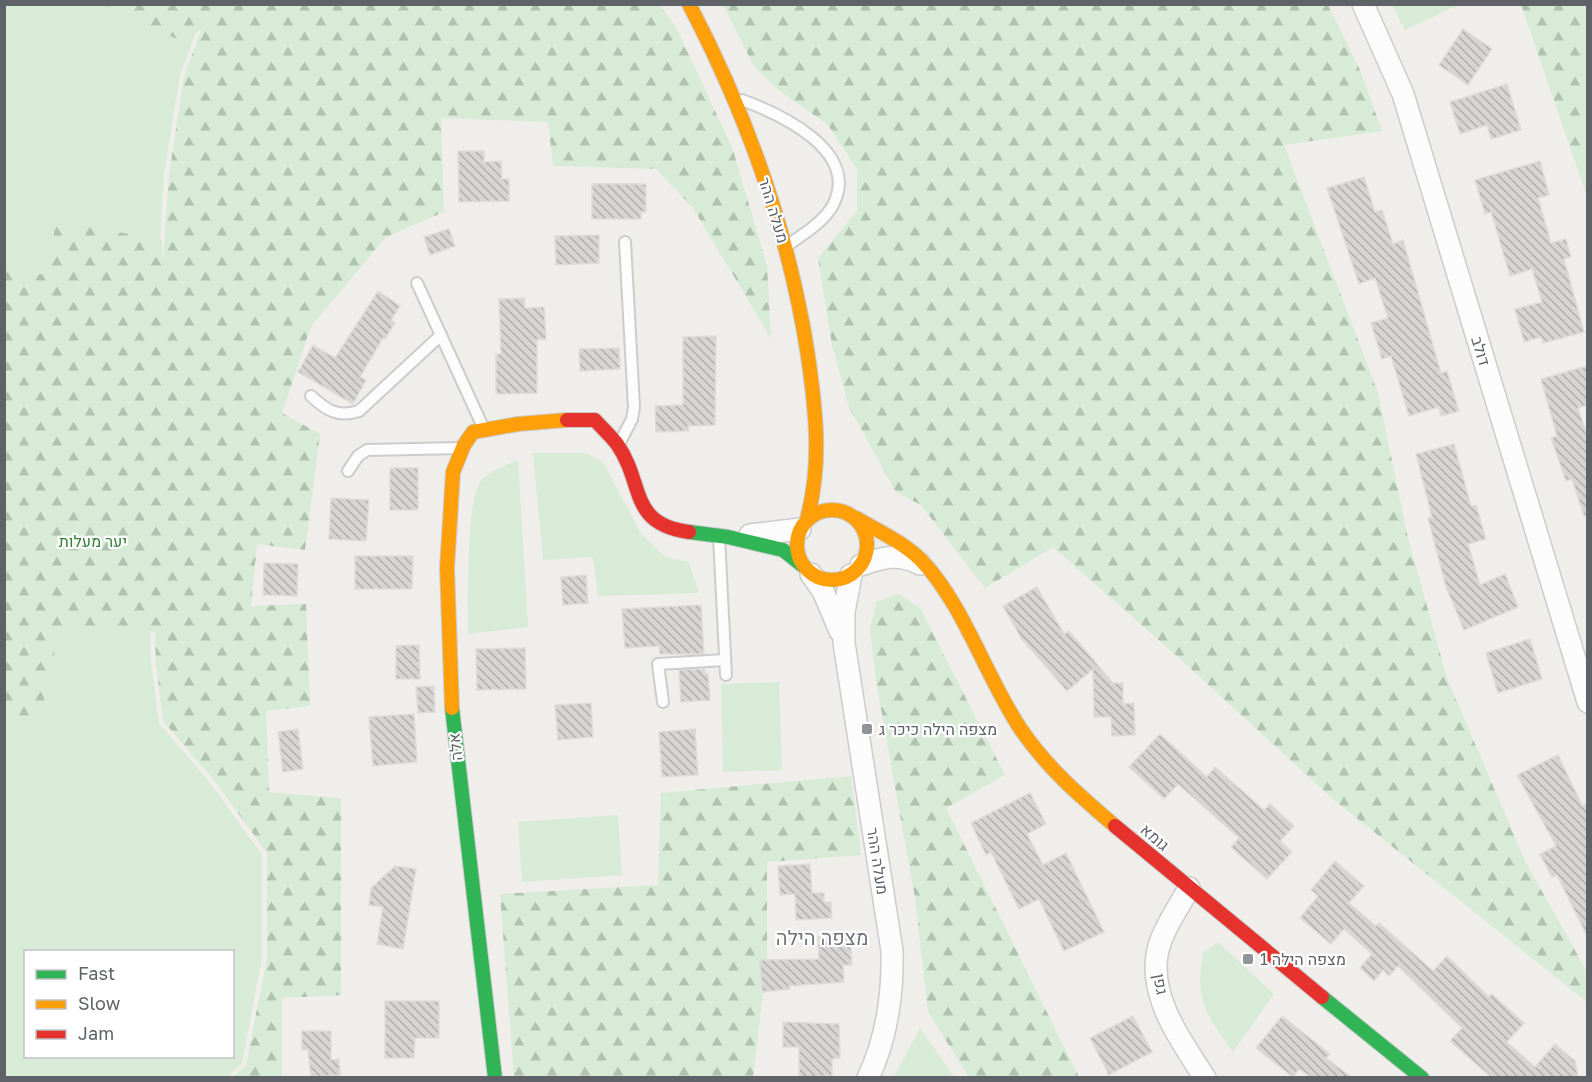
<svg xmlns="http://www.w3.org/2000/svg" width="1592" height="1082" font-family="'Golos Text',Heebo,sans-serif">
<defs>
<pattern id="forest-firs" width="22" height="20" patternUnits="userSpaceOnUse" patternTransform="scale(1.5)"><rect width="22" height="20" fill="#d8ebd6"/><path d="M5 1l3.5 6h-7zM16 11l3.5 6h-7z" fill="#b2c2b1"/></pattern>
<pattern id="building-back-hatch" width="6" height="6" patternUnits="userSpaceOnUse" patternTransform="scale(1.5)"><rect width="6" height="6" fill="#d6d5d3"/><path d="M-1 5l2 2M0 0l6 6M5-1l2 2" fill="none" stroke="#b1b0af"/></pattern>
</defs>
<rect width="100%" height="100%" fill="#efeeea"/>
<g fill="#d8ebd6" fill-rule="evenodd">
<path d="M 5,5 L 206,5 L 180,75 L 164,174 L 146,476 L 151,664 L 159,723 L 211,784 L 262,855 L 262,957 L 242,1063 L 227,1077 L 5,1078 ZM 26,952 L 232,952 L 232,1056 L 26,1056 Z"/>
<polygon points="1392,5 1458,5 1405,30"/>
<polygon points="533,453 586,453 603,462 641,534 665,557 689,562 699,593 598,596 593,557 543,560"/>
<path d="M 518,460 L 528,627 L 468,634 C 468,607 466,497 481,481 C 491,470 504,466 518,460 Z"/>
<polygon points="779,682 782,770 723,772 721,684"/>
<polygon points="618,815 622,875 522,882 518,822"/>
<path d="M 1218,942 L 1274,994 L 1233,1052 C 1205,1011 1195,1004 1203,953 Z"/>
<polygon points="920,1028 954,1077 894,1077"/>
</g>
<g fill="url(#forest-firs)">
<polygon points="105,5 660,5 676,27 733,150 767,266 771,338 693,208 656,169 553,166 548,122 441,118 444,212 386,237 311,326 282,413 320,434 305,550 257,544 251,606 306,604 310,706 266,711 269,792 341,798 341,995 282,998 282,1077 233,1077 246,1066 267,957 267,853 215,781 163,721 156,664 155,632 60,627 40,717 5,716 5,263 29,273 47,275 56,221 162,240 163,263 169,175 184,76 202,29 181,41"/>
<polygon points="723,5 1328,5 1360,70 1382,131 1284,145 1378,393 1408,538 1447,678 1525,861 1587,972 1587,1002 1334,800 1179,658 1053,547 985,588 921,505 896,492 849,407 832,345 818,258 857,211 857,169 828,125 777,89 754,66"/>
<polygon points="1521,5 1587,5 1587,196"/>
<polygon points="899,594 920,608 1005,775 946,808 1079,1077 969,1077 928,1012 915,898 876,681 870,628 876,602"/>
<polygon points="851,776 861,855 767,862 767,959 753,1077 514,1077 500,894 658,885 661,793"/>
</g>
<g fill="url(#building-back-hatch)" stroke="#deddd9" stroke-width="1.5">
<polygon points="1463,29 1492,49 1468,85 1439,65"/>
<polygon points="1507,84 1521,130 1491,139 1487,125 1460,134 1450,102"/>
<polygon points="458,151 484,151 484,162 501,161 502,179 509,179 509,201 459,202"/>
<polygon points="1540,161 1549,195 1538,198 1551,243 1566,239 1571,257 1564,259 1584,332 1543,343 1541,337 1524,342 1515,309 1542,302 1532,269 1510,276 1491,212 1485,214 1475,180"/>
<polygon points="1364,177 1375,212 1382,210 1393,244 1403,240 1441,373 1447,371 1459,411 1441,416 1439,407 1409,416 1391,356 1382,359 1371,323 1388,318 1375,278 1359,284 1327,188"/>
<polygon points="592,184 646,184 646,212 641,212 641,219 592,219"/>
<polygon points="449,229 455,246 430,255 424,237"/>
<polygon points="599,235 599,263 556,265 555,236"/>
<polygon points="378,291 400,306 391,320 395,323 385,339 383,338 360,377 366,380 353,404 298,372 313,345 335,358"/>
<polygon points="524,298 525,308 544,307 546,339 537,340 537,393 496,394 496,354 501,354 499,299"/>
<polygon points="716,336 715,425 688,426 689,431 656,432 655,406 683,405 683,337"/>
<polygon points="619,348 620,369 580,371 579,349"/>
<polygon points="1587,366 1587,405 1578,408 1587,435 1587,515 1584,516 1572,479 1566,481 1551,438 1557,436 1541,379"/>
<polygon points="1454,444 1471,506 1476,505 1486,539 1468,544 1480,585 1505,574 1518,607 1464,630 1446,587 1428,518 1432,517 1416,454"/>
<rect x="390" y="468" width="28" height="42"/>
<polygon points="331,498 369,500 366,541 329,539"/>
<polygon points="355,556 413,556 412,589 355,589"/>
<polygon points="264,563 298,564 297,596 263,595"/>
<polygon points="586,575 588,603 563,605 561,577"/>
<polygon points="1037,587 1064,634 1069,631 1113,683 1123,683 1123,704 1134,703 1135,735 1112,736 1111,717 1094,717 1093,669 1067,691 1021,638 1003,606"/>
<polygon points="701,605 704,654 660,654 659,646 625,648 622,609"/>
<polygon points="1530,639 1542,679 1498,693 1486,653"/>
<polygon points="419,645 420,679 396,679 396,646"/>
<polygon points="525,648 526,689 477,690 476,649"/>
<polygon points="705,669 705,674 708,673 710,700 681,702 679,670"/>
<polygon points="434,686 435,712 418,713 416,687"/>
<polygon points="591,703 593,737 558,740 555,705"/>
<polygon points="414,714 417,762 373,766 369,717"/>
<polygon points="298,729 303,769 283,772 278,732"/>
<polygon points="695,729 698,775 662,777 659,732"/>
<polygon points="1160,734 1207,777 1215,767 1264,810 1270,804 1294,826 1280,841 1292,852 1267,879 1231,847 1239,838 1178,784 1164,799 1129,767"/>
<polygon points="1558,755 1582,805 1587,803 1587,936 1557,875 1552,877 1540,854 1556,846 1517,775"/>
<polygon points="1030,793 1046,824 1027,834 1043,865 1066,853 1104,932 1064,951 1039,899 1019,909 991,852 986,855 971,823"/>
<polygon points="1335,861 1364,886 1349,903 1376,926 1379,923 1433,971 1447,956 1489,997 1492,994 1524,1023 1507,1042 1535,1067 1555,1044 1575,1061 1578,1077 1491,1077 1450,1041 1462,1028 1398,966 1389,976 1383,970 1374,981 1360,968 1372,954 1344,929 1331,944 1300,918 1318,896 1311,890"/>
<polygon points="810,864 812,893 824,893 824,902 831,902 832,918 796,920 795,894 780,895 778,866"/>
<polygon points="395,866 416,869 403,949 377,944 383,907 369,905 371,888"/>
<polygon points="850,934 852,965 843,965 844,982 789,986 790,989 762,992 760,960 819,959 818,937"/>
<polygon points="385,1001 439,1001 439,1038 415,1038 414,1058 385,1058"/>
<polygon points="1133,1016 1152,1052 1109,1075 1090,1038"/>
<polygon points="1282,1016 1330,1054 1326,1058 1351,1077 1311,1077 1299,1069 1293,1077 1256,1048"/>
<polygon points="783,1022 839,1024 840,1058 832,1059 832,1076 799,1077 799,1047 783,1047"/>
<polygon points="302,1031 331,1031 331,1060 339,1059 340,1075 311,1077 308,1050 302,1050"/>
</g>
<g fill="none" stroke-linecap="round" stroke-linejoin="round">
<defs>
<g id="lane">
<path d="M 742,100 C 780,114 861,151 833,205 C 824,222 803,234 788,245"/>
<polyline points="417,283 483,427"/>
<path d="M 311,396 C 326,410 338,418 359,411 L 441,335"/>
<polyline points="620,442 632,419 634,407 625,242"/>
<polyline points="348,471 358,456 367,450 461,448"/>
<polyline points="719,537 726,675"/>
<polyline points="663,702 658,664 725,660"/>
</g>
<g id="street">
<polyline points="1363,4 1403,94 1588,702"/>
<polyline points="750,535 800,529"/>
<path d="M 861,565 C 883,557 899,553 920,564"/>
<polyline points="811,574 823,591 840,631"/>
<path d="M 851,575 L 844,612 L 844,643 L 892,951 C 893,994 887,1038 868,1078"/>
<path d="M 1189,888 C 1178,909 1161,931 1157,955 C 1150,1000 1182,1042 1205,1078"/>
</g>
<g id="fast">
<polyline points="689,532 728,537 783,550 802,565"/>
<polyline points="452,708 495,1078"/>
<polyline points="1322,997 1422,1078"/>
</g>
<g id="slow">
<path d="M 689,4 C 747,115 789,232 808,356 C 816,412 822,464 807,519"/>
<circle cx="832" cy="545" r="35"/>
<path d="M 856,518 C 878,531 903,542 921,560 C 963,603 986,677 1020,728 C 1046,767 1080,796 1115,826"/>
<polyline points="452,708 447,568 453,472 464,445 473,432 518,424 567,420"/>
</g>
<g id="jam">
<path d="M 567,420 L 595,420 C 602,428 611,436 617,444 C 645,484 628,524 689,532"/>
<polyline points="1115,826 1322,997"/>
</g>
</defs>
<use href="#lane" stroke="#cbcccc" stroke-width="14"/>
<use href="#street" stroke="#cbcccc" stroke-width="24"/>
<use href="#fast" stroke="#cacacb" stroke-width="16"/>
<use href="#slow" stroke="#cacacb" stroke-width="16"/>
<use href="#jam" stroke="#cacacb" stroke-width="16"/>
<use href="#lane" stroke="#fdfcfc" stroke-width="10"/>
<use href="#street" stroke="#fdfcfc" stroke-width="21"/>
<use href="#fast" stroke="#30b455" stroke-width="14"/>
<use href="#slow" stroke="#ff9f0a" stroke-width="14"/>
<use href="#jam" stroke="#e5322d" stroke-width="14"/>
</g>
<g fill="#919496" stroke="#fff" stroke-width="2">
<rect x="861" y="723" width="12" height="12" rx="3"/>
<rect x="1242" y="953" width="12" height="12" rx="3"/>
</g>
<g text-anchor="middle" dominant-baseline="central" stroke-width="4.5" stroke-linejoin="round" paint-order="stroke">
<g font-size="16" fill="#5f6368" stroke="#fff">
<text transform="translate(774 210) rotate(73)">מעלה ההר</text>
<text transform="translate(1481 351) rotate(73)">דולב</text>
<text transform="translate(455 747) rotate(-96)">אלה</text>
<text transform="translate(1155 837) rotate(41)">גומא</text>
<text transform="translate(878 861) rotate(81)">מעלה ההר</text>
<text transform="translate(1161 984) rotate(80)">גפן</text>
</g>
<g font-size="16" fill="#348238" stroke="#fff">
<text x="93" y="541">יער מעלות</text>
</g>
<g font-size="16" fill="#5f6368" stroke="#fff" text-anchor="start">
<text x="879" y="729">מצפה הילה כיכר ג</text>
<text x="1260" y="959">מצפה הילה 1</text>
</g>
<g font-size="20" fill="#70757a" stroke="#fff">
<text x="822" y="937">מצפה הילה</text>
</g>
</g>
<rect width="1592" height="1082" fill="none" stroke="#5f6368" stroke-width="12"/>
<rect x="24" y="950" width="210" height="108" fill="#ffffff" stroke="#bfc1c3" stroke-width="1.5"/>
<rect x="36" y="970" width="30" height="9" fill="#30b455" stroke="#bfc1c3" stroke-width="1.5"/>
<text x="78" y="980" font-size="18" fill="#5f6368">Fast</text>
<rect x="36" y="1000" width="30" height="9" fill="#ff9f0a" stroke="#bfc1c3" stroke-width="1.5"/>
<text x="78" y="1010" font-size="18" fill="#5f6368">Slow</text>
<rect x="36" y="1030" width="30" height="9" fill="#e5322d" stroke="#bfc1c3" stroke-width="1.5"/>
<text x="78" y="1040" font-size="18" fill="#5f6368">Jam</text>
</svg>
